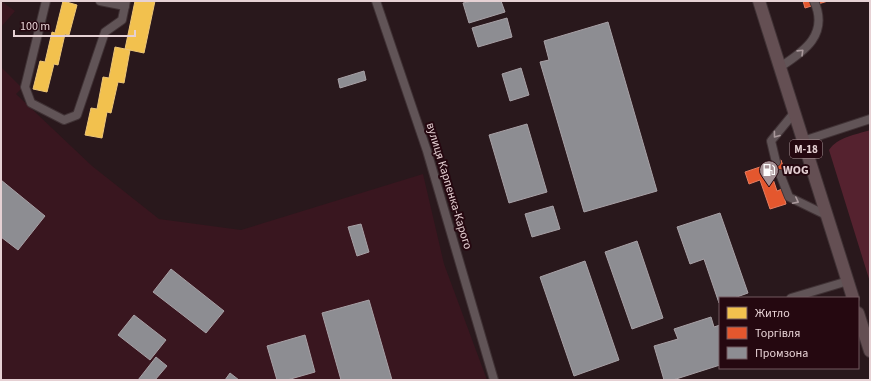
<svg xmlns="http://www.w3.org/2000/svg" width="871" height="381" font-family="'Source Sans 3',sans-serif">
<rect width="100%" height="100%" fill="#29181c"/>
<g fill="#39161f">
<polygon points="1,1 15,11 1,27"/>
<polygon points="1,67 22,88 16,94 92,166 159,219 241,230 423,174 444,264 487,380 1,380"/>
</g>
<path fill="#55222f" d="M 870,130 L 870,282 L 829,150 C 838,137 855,135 870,130 Z"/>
<g fill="#f2c14e" stroke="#eec676">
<polygon points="63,1 77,5 69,35 65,34 58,65 54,64 47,92 33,89 40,61 45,62 52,32 55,33"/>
<polygon points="135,1 155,1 144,53 125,49"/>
<polygon points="115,47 130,50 124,83 118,82 111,113 107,112 102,138 85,135 91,108 97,109 103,77 109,78"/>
</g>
<g fill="#e4572e" stroke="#e57c60">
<polygon points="803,1 828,1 805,8"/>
<polygon points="781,160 785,172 772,176 777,191 782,189 786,204 770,209 760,180 749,184 745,172"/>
</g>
<g fill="#8d8d92" stroke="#a8a1a6">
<polygon points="472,1 501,1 505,12 469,23 463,3"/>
<polygon points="507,18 512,37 478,47 472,28"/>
<polygon points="608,22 657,191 584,212 540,62 549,60 544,41"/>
<polygon points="521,68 529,95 510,101 502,74"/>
<polygon points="364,71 366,80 340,88 338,79"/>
<polygon points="527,124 547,192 509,203 489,135"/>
<polygon points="1,180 45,216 18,250 1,237"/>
<polygon points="553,206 560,229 532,237 525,214"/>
<polygon points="720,213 748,293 734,298 720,298 719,303 704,259 690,264 677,227"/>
<polygon points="361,224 369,252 357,256 348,227"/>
<polygon points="637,241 663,318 632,329 605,252"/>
<polygon points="585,261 619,360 574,376 540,277"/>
<polygon points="171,269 224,311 206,333 153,292"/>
<polygon points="369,300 392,380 341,380 322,313"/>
<polygon points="134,315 166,340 150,360 118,335"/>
<polygon points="711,317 714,327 720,325 720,365 673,380 664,380 654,346 678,339 674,329"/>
<polygon points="305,335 315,372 287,380 277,380 267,346"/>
<polygon points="156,357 167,366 155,380 138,380"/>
<polygon points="230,373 239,380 225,380"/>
</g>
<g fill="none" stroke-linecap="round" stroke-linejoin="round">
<defs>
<g id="minor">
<polyline points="46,1 25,87 31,103 64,120 77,115 105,32 122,20 126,1"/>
<polyline points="100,1 125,6"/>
<polyline points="376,1 427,151 494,380"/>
<path d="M 780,67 C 805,51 829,34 814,1"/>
<polyline points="803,141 870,119"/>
<polyline points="776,162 771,141 794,113"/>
<polyline points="780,174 789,197 826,215"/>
<polyline points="791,298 848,281"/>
</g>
<g id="highway">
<polyline points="759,1 853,298"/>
<polyline points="858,313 870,351"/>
</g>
</defs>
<use href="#minor" stroke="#403235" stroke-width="10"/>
<use href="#highway" stroke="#403235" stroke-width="14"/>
<use href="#minor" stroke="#615457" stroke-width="8"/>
<use href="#highway" stroke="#644f53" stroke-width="12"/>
</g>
<defs><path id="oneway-chevron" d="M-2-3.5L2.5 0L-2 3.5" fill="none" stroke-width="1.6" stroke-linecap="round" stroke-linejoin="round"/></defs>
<g stroke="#aa999c">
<use href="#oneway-chevron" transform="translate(801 52) rotate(-44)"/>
<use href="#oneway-chevron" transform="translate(776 135) rotate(127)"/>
<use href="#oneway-chevron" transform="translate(796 201) rotate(27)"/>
</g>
<defs>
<symbol id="fuel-pin" viewBox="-11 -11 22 30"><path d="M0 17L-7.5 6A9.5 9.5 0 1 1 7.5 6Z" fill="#a49094" stroke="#250810"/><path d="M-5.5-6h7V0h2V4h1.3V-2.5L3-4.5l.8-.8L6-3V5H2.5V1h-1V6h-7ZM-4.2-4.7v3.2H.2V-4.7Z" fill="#fff"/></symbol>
</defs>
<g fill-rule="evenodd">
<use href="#fuel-pin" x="758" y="159" width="22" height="30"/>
</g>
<g text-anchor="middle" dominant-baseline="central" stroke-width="4" stroke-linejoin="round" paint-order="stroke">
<rect fill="#250810" stroke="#ac9599" stroke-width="1" x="790" y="140" width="32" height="18" rx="3"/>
<g font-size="11" font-weight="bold" fill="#e6d1d4">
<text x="806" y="149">М-18</text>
</g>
<g font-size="12" font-weight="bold" fill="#e6d1d4" stroke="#250810" text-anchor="start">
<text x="783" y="170">WOG</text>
</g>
<g font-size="12" fill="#e6d1d4" stroke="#250810">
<text transform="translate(449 186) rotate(73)">вулиця Карпенка-Карого</text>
</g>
</g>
<rect width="871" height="381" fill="none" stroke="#e6d1d4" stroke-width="4"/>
<rect x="719" y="297" width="140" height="72" fill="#250810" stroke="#72585e"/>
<rect x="727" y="307" width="20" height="12" fill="#f2c14e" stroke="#72585e"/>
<text x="755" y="317" font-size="12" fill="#e6d1d4">Житло</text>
<rect x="727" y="327" width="20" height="12" fill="#e4572e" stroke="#72585e"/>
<text x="755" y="337" font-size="12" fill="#e6d1d4">Торгівля</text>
<rect x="727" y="347" width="20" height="12" fill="#8d8d92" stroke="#72585e"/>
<text x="755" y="357" font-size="12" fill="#e6d1d4">Промзона</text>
<path d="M14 30v6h121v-6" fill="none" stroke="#e6d1d4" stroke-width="2"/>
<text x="20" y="30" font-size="12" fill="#e6d1d4" stroke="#250810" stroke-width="3" paint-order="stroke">100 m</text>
</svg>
